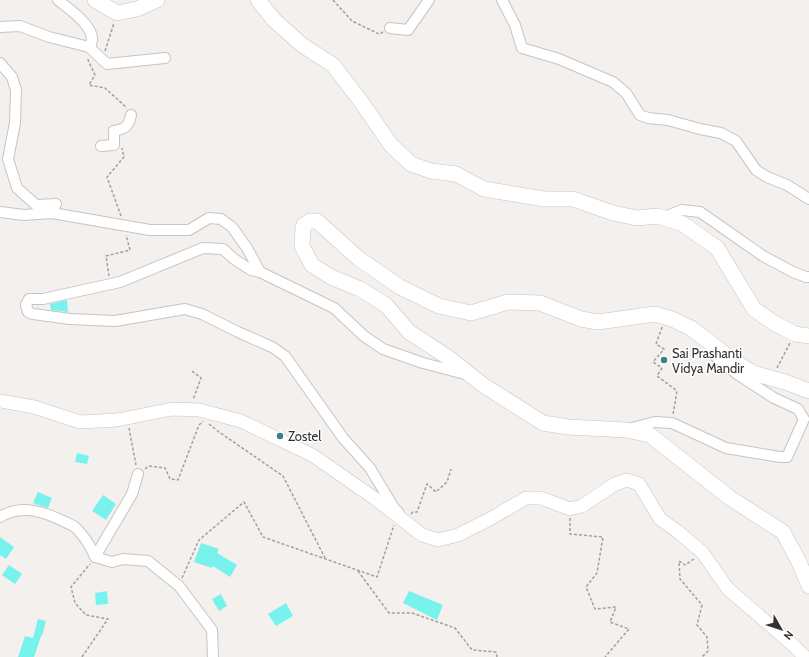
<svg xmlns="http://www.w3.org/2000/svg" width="809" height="657" font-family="Cabin,sans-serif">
<rect width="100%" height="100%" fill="#f3f0ee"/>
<g fill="#77f2ed">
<polygon points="67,300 68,312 51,310 50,304"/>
<polygon points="77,453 89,456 87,464 75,462"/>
<polygon points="38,492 52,498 48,508 33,503"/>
<polygon points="103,495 116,504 106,520 92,511"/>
<polygon points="0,537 14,547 6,559 0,555"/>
<polygon points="201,543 219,549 217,553 237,565 230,577 213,566 212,568 194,562"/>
<polygon points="9,565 22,574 15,584 2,575"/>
<polygon points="107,591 108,604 96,605 95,593"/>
<polygon points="409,591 443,605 437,620 403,603"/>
<polygon points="221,594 227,606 219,611 212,599"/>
<polygon points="286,603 293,616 276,626 268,614"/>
<polygon points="38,619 46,621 42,636 41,636 34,657 18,657 25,636 33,638"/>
</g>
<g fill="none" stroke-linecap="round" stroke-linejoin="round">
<defs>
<g id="minor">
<polyline points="502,0 515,25 522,48 559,59 613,82 626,93 640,115 648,118 668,120 700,129 721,133 736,141 756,170 767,177 787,185 809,199"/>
<path d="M 0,27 L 20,26 L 49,37 L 89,47 C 102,31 69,9 58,0"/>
<polyline points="390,28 408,30 429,0"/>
<polyline points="89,47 107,64 165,58"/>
<polyline points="0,63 12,77 16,90 15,123 8,159 17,188 36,205 56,204 52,213"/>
<path d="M 101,146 L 114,145 L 114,131 C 125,129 129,126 131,115"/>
<polyline points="0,212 24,215 52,213 150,230 189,230 209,218 221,219 232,227 247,248 260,272"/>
<polyline points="662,218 682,210 700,212 763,256 793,272 806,277 809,277"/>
<polyline points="628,429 655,422 672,423 726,448 780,457 787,457 804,419 798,409 774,398 737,374 714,355"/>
<polyline points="399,513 394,508 370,468 343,438 285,356 272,347 238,332 202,314 185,309 115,321 70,319 33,314 28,312 26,305 29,299 43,299 120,282 203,248 223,249 234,259 251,270 260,272 334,308 364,336 383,349 423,363 465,374"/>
<path d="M 0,517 C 21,504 42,511 63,521 C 67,523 73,525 76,528 C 84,536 91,547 95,557 L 112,562 L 123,559 L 148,561 L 179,586 L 212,630 L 213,657"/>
<polyline points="95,557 132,494 138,474"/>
</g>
<polyline id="major" points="0,401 34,407 80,422 117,420 172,409 199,410 241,421 312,455 377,500 422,535 438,540 458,535 490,519 526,498 541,498 570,509 582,506 615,484 627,480 639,484 660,519 677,531 702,552 728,589 792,644 805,657"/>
<g id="highway">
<polyline points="95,0 117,13 137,9 157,0"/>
<polyline points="258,0 274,20 302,45 333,65 362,103 391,145 411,164 431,171 456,174 484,189 544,199 573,199 613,213 637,218 658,216 683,224 717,248 754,309 774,323 795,334 809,336"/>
<polyline points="809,391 785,382 753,373 731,359 691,328 672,319 655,314 598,322 581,319 540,303 508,302 471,313 439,306 400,287 358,258 317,221 310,221 304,225 303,228 302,246 312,265 331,277 360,289 386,305 409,332 449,358 483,385 543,423 568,427 626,430 650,435 730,498 783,532 799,562 809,586"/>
</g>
</defs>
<use href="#minor" stroke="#c7c4c2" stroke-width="12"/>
<use href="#major" stroke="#c7c4c2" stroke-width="14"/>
<use href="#highway" stroke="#c7c4c2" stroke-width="16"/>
<g stroke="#a2a09e" stroke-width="1.5" stroke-dasharray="3 2" stroke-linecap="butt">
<polyline points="333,0 352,21 379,34 383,32"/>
<polyline points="105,51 114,23"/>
<polyline points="89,60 88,60 95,75 89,85 105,88 127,108"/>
<polyline points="121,216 107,177 124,157 122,148"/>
<polyline points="109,276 106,256 130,250 126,235"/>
<polyline points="662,327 656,344 664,349 653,362 662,368 657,376 677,391 673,415"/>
<polyline points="777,368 790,343"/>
<polyline points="192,371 201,378 193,400"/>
<polyline points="209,424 219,432 283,476 325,558"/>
<polyline points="129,428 136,465"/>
<polyline points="145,469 149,466 165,468 170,479 178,480 199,425 203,421"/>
<polyline points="411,514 413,512 417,512 427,484 436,492 447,482 451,469"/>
<polyline points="570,518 570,534 603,537 597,573 586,587 595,609 616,607 610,622 629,629 605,657"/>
<polyline points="694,559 685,565 679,561 680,579 702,605 697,625 707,637 708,651 702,657"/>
<polyline points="358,571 389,613 412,613 455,628 472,650 496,652 497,657"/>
<polyline points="182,578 199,540 244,502 263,537 377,577 394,525"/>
<polyline points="82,657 108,619 86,615 75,603 71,587 90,564"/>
</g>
<use href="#minor" stroke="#fff" stroke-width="10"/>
<use href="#major" stroke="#fff" stroke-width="13"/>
<use href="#highway" stroke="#fff" stroke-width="15"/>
</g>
<g fill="#38817e" stroke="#fffefe" stroke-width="1.5">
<circle cx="664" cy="360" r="4"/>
<circle cx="280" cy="436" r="4"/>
</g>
<g text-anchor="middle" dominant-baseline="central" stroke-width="3" stroke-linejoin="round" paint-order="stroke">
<g font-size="13" fill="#333231" stroke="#fffefe" text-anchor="start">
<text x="672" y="353">Sai Prashanti<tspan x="672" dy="15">Vidya Mandir</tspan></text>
<text x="288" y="436">Zostel</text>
</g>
</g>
<g transform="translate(781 629) rotate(129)" stroke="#fffefe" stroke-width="3" paint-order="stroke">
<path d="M0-3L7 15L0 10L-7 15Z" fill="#333231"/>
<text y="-6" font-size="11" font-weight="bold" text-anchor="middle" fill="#333231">N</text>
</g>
</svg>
